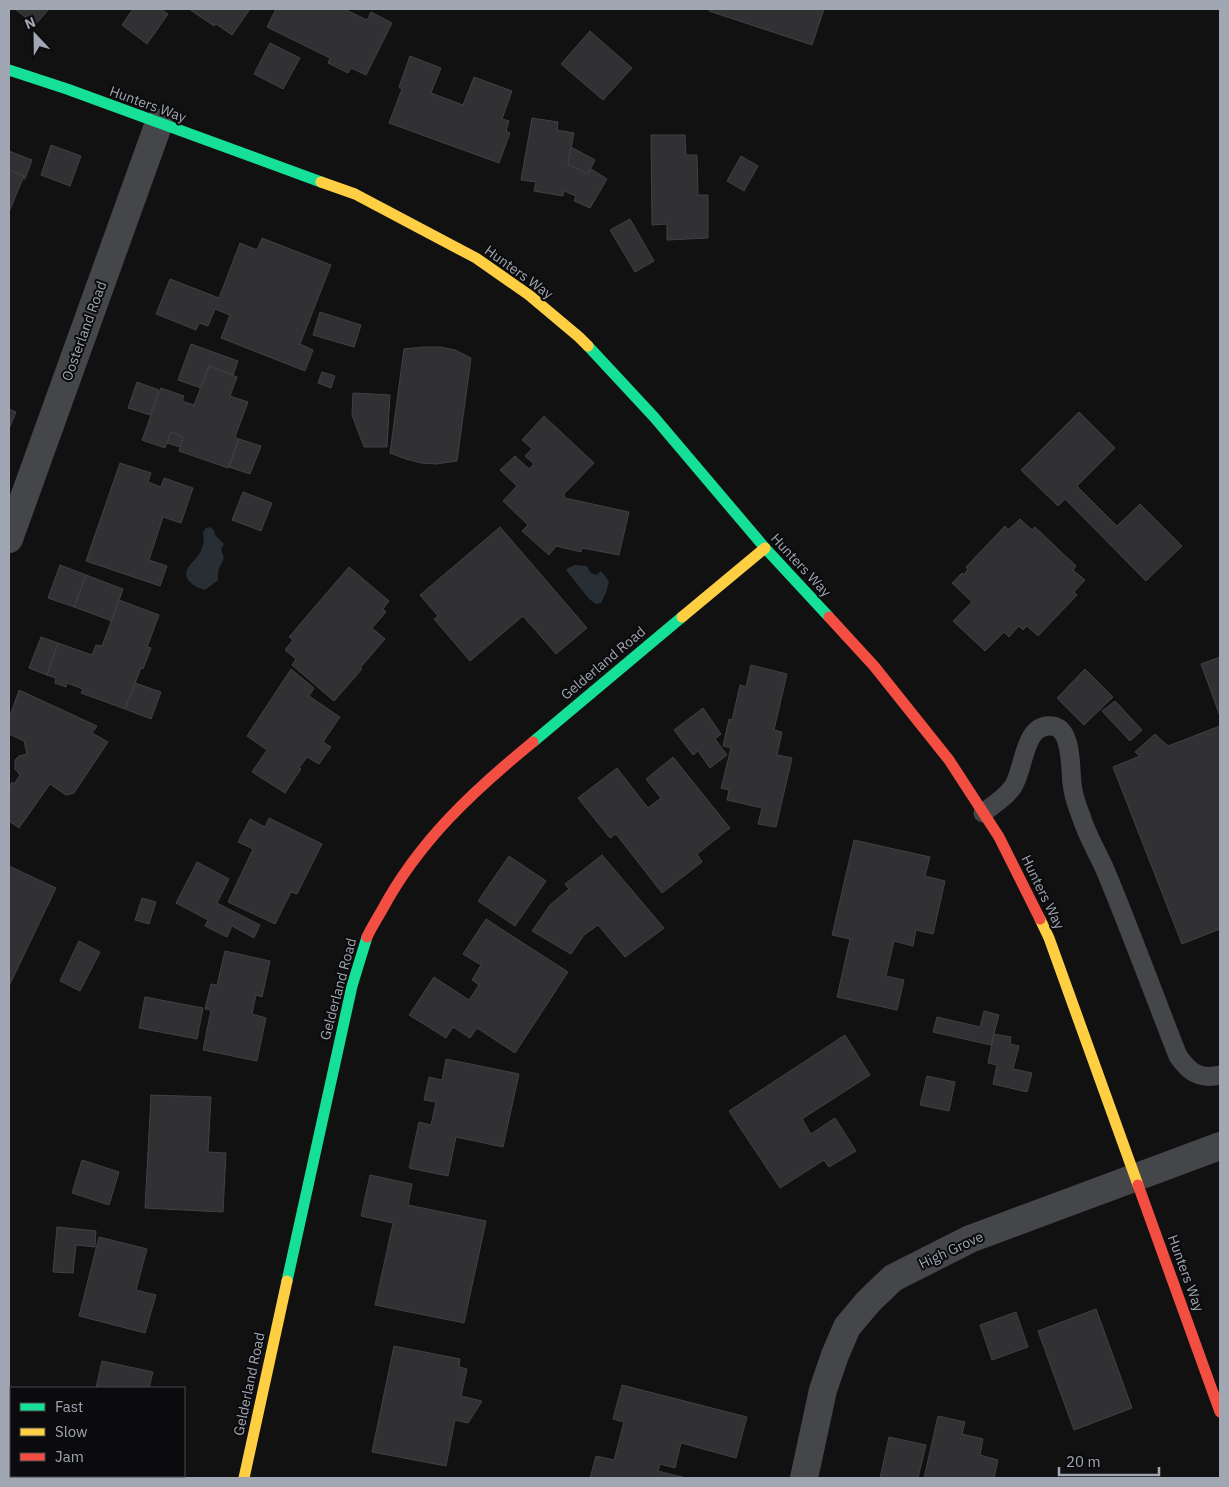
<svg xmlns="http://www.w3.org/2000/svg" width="1229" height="1487" font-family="'IBM Plex Sans',sans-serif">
<rect width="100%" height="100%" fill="#111"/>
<g fill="#272e34">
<path d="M 210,527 L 214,530 L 215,535 L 224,544 L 221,549 L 224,558 L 218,571 L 218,580 L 205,590 C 194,587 179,578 190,565 C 195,559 200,555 202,548 C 204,543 204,538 203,532 L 206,528 Z"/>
<path d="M 575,565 L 587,566 C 589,571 591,574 597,575 L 601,571 L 609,581 L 606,593 L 601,603 L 596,604 L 589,599 L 566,570 L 568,568 Z"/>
</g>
<g fill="#313133" stroke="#404144">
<polygon points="15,9 49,9 35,25"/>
<polygon points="133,9 161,9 168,14 147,44 122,25"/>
<polygon points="189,9 250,9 232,35 216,24 214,26"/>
<polygon points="276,9 344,9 367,20 371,12 392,23 366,75 351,68 348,73 328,63 330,58 267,27"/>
<polygon points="710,9 824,9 812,45 709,11"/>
<polygon points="590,31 632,68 603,100 561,64"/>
<polygon points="270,43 300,58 283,89 254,74"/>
<polygon points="410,56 441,68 431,93 463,105 474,77 512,91 502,119 509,121 506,131 510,133 499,163 389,123 402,89 399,87"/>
<polygon points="532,118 558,122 557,130 574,133 568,164 588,174 591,169 607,179 590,208 574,201 576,196 564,191 563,196 534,191 536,182 521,180"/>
<polygon points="651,135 685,135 686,155 697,155 698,195 708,195 708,238 667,240 667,224 652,225"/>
<polygon points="51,145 81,156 70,186 41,175"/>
<polygon points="571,147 595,160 588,174 568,164"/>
<polygon points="9,151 32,160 25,179 22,178 24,176 9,170"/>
<polygon points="741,156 758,166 744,191 727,181"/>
<polygon points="9,170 24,176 9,212"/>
<polygon points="630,219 654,261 635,272 610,230"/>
<polygon points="262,238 331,265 300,344 313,350 305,371 221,338 230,315 215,309 208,326 199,323 196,330 156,314 170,279 219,298 240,243 257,250"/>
<polygon points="320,312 361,325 354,347 313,335"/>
<polygon points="191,344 238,361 233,375 209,366 201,388 178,380"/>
<polygon points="424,347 440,347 455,350 471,358 457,461 436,464 421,463 406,459 390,453 404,349"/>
<polygon points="209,366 237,377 230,396 248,402 235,437 239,439 228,468 179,451 183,437 171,432 165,448 142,440 161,388 184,396 182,401 194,405"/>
<polygon points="322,372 335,376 331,388 318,383"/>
<polygon points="137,382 159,390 150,415 128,408"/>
<polygon points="353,393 390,395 387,447 364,447 352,415"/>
<polygon points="9,409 16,412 9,429"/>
<polygon points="1079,412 1115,448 1077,486 1117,526 1140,504 1182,546 1146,581 1065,499 1058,506 1021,470"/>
<polygon points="544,416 594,463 564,494 565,498 629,512 619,555 582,548 581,552 556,546 549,555 522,531 528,525 503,501 517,486 500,470 515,456 529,469 534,464 525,456 532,449 522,440"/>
<polygon points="171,432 183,437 180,447 167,443"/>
<polygon points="239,439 261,446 250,474 229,467"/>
<polygon points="120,463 151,473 148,482 161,487 164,478 193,488 181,523 163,517 149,560 167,566 160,586 86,561"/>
<polygon points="243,492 272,503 261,531 232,520"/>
<polygon points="1020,519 1032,530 1035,527 1076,566 1073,570 1085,580 1074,592 1077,595 1038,636 1027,626 1023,630 1019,626 1009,637 1004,632 985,651 953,621 972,602 952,583 962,573 963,575 968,570 966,567 1005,526 1008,530"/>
<polygon points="500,527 587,628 556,654 523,616 470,661 434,619 438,616 420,595"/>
<polygon points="60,565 86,575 74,607 48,598"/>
<polygon points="349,567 389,601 383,609 386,612 372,628 385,639 360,668 362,669 334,701 292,665 296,659 285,650 293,640 289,637"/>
<polygon points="86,575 123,589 112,621 74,607"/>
<polygon points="119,600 159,615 147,647 151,648 143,669 141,668 125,709 81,693 83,689 67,683 66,687 55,683 56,678 47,675 58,643 92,655 96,645 102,646"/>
<polygon points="41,637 58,643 47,675 29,668"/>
<polygon points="1220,657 1220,716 1201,664"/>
<polygon points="751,665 787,674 774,730 782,732 777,755 792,758 776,827 758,824 762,808 727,800 729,790 721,788 731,748 723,746 729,719 732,720 740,685 746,687"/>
<polygon points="291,669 314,688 309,696 340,717 323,742 331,747 319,764 307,757 299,768 301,769 285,793 252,772 267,750 247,736"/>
<polygon points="1085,669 1113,697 1084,725 1057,698"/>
<polygon points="135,683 161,692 151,719 125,709"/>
<polygon points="19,690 97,726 92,733 108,742 74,793 66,795 50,784 19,828 9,821 9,787 12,782 14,784 20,775 15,769 15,760 19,756 27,754 24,741 9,734 9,719"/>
<polygon points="1115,701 1142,730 1130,741 1102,711"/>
<polygon points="703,708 721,734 715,739 727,755 710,768 698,751 693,755 674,730"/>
<polygon points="1220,726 1220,929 1182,944 1113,767 1140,756 1135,752 1155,734 1168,746"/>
<polygon points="673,757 730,828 697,854 702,862 662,893 616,834 610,838 578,798 617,768 648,808 661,798 646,779"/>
<polygon points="269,818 322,844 297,894 291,892 275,924 228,902 253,849 238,842 250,819 265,827"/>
<polygon points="854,840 930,857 925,876 945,881 933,934 916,930 913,946 894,941 886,976 904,980 897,1010 837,997 850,939 832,935"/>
<polygon points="602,855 664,928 625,957 598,925 584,935 571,954 532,931 550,905 569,889 565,884"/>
<polygon points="509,856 546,881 515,926 478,901"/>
<polygon points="197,862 229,879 217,903 260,925 254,938 232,926 227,937 205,926 208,920 176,903"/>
<polygon points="9,866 56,888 9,986"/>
<polygon points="142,898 156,902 149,924 135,920"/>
<polygon points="486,919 568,972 515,1053 477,1028 470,1038 453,1027 446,1038 409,1015 434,977 469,1000 479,985 472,980 481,965 463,954"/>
<polygon points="79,941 100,952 80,991 60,981"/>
<polygon points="225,951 270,961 262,997 256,995 252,1014 266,1018 257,1061 203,1050 211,1010 205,1009 211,984 217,985"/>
<polygon points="145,997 203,1008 197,1039 139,1028"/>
<polygon points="984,1011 999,1015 991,1045 933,1032 937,1017 980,1027"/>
<polygon points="994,1034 1011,1037 1010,1044 1019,1046 1013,1069 1032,1073 1027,1092 993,1084 997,1065 988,1063"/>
<polygon points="845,1035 870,1075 802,1119 811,1134 835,1118 856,1151 829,1167 824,1160 780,1188 729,1111"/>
<polygon points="446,1059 519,1074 503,1147 456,1137 448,1176 409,1168 419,1122 431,1125 436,1102 424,1100 429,1077 442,1080"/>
<polygon points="927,1076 955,1082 949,1111 920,1105"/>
<polygon points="151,1095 211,1097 208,1152 226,1153 223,1212 145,1208"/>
<polygon points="82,1160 119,1172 109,1205 72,1193"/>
<polygon points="370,1175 412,1184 408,1205 486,1221 464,1323 375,1305 393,1223 361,1216"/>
<polygon points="57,1227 96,1231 95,1247 76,1245 73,1273 53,1272"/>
<polygon points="99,1237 147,1249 136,1290 156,1295 145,1333 79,1316"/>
<polygon points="1096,1309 1132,1408 1074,1430 1038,1331"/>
<polygon points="1016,1312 1028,1347 992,1360 980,1325"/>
<polygon points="394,1346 460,1359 459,1367 467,1369 461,1396 482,1401 468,1423 455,1420 446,1466 372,1452"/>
<polygon points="102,1361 153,1372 149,1388 96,1388"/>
<polygon points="622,1385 747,1417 736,1458 681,1443 675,1468 660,1464 658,1471 686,1478 590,1478 596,1456 614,1460 624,1422 613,1419"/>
<polygon points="938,1416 965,1422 962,1434 983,1439 980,1455 998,1460 994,1478 924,1478"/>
<polygon points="889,1437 926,1445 918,1478 880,1478"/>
<rect x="73" y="1476" width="60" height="2"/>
</g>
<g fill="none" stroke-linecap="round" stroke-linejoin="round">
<path stroke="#45464a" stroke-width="19" d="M 983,813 C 993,805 1005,798 1012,788 C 1025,772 1022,723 1052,726 C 1073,728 1070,770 1072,783 C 1073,795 1077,806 1081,816 C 1087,836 1098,853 1106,872 C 1131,932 1154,995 1178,1056 C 1189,1072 1200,1080 1220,1075"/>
<g stroke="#45464a" stroke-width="28">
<polyline points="9,539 159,123"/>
<polyline points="804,1478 823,1390 835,1355 847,1327 868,1302 893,1278 970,1239 1220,1146"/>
</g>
<g stroke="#16e098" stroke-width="11">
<polyline points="9,70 67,89 321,182"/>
<polyline points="588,346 654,417 765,548 829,617"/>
<polyline points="533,742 682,617"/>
<polyline points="287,1281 352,986 367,937"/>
</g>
<g stroke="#ffcf43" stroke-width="11">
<polyline points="321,182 355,194 476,258 529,295 579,337 588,346"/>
<polyline points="682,617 765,548"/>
<polyline points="1040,919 1049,938 1138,1185"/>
<polyline points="244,1478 287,1281"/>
</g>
<g stroke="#f24e42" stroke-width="11">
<polyline points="829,617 874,666 949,760 999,837 1040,919"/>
<path d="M 367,937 C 371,928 377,919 382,910 C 419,841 473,791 533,742"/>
<polyline points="1138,1185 1220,1412"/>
</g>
</g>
<g text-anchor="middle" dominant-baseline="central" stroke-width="4" stroke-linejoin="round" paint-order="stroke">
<g font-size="14" fill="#a1a7b2" stroke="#0b0b0d">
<text transform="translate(148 104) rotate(20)">Hunters Way</text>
<text transform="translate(519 272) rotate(36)">Hunters Way</text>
<text transform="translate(84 331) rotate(-70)">Oosterland Road</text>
<text transform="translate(801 565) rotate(47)">Hunters Way</text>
<text transform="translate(603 663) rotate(-40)">Gelderland Road</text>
<text transform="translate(1043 892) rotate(64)">Hunters Way</text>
<text transform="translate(338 989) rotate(-75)">Gelderland Road</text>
<text transform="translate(951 1250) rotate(-25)">High Grove</text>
<text transform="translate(1186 1273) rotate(70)">Hunters Way</text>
<text transform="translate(249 1384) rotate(-78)">Gelderland Road</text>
</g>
</g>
<rect width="1229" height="1487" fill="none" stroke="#a1a7b2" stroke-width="20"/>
<rect x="10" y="1387" width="175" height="90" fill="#0b0b0d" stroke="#47494f"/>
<rect x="20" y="1403" width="25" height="8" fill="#16e098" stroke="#47494f"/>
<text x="55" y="1412" font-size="15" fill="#a1a7b2">Fast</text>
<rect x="20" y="1428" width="25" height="8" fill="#ffcf43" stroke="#47494f"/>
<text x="55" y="1437" font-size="15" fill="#a1a7b2">Slow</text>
<rect x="20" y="1453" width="25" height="8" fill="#f24e42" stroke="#47494f"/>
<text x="55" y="1462" font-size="15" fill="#a1a7b2">Jam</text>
<g transform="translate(35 35) rotate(338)" stroke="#0b0b0d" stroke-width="4" paint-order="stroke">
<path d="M0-4L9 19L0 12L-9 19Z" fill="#a1a7b2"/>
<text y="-8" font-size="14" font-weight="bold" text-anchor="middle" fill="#a1a7b2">N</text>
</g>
<path d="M1059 1467v8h100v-8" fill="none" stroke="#a1a7b2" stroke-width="2.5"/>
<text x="1066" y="1467" font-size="15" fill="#a1a7b2" stroke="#0b0b0d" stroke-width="4" paint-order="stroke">20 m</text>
</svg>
